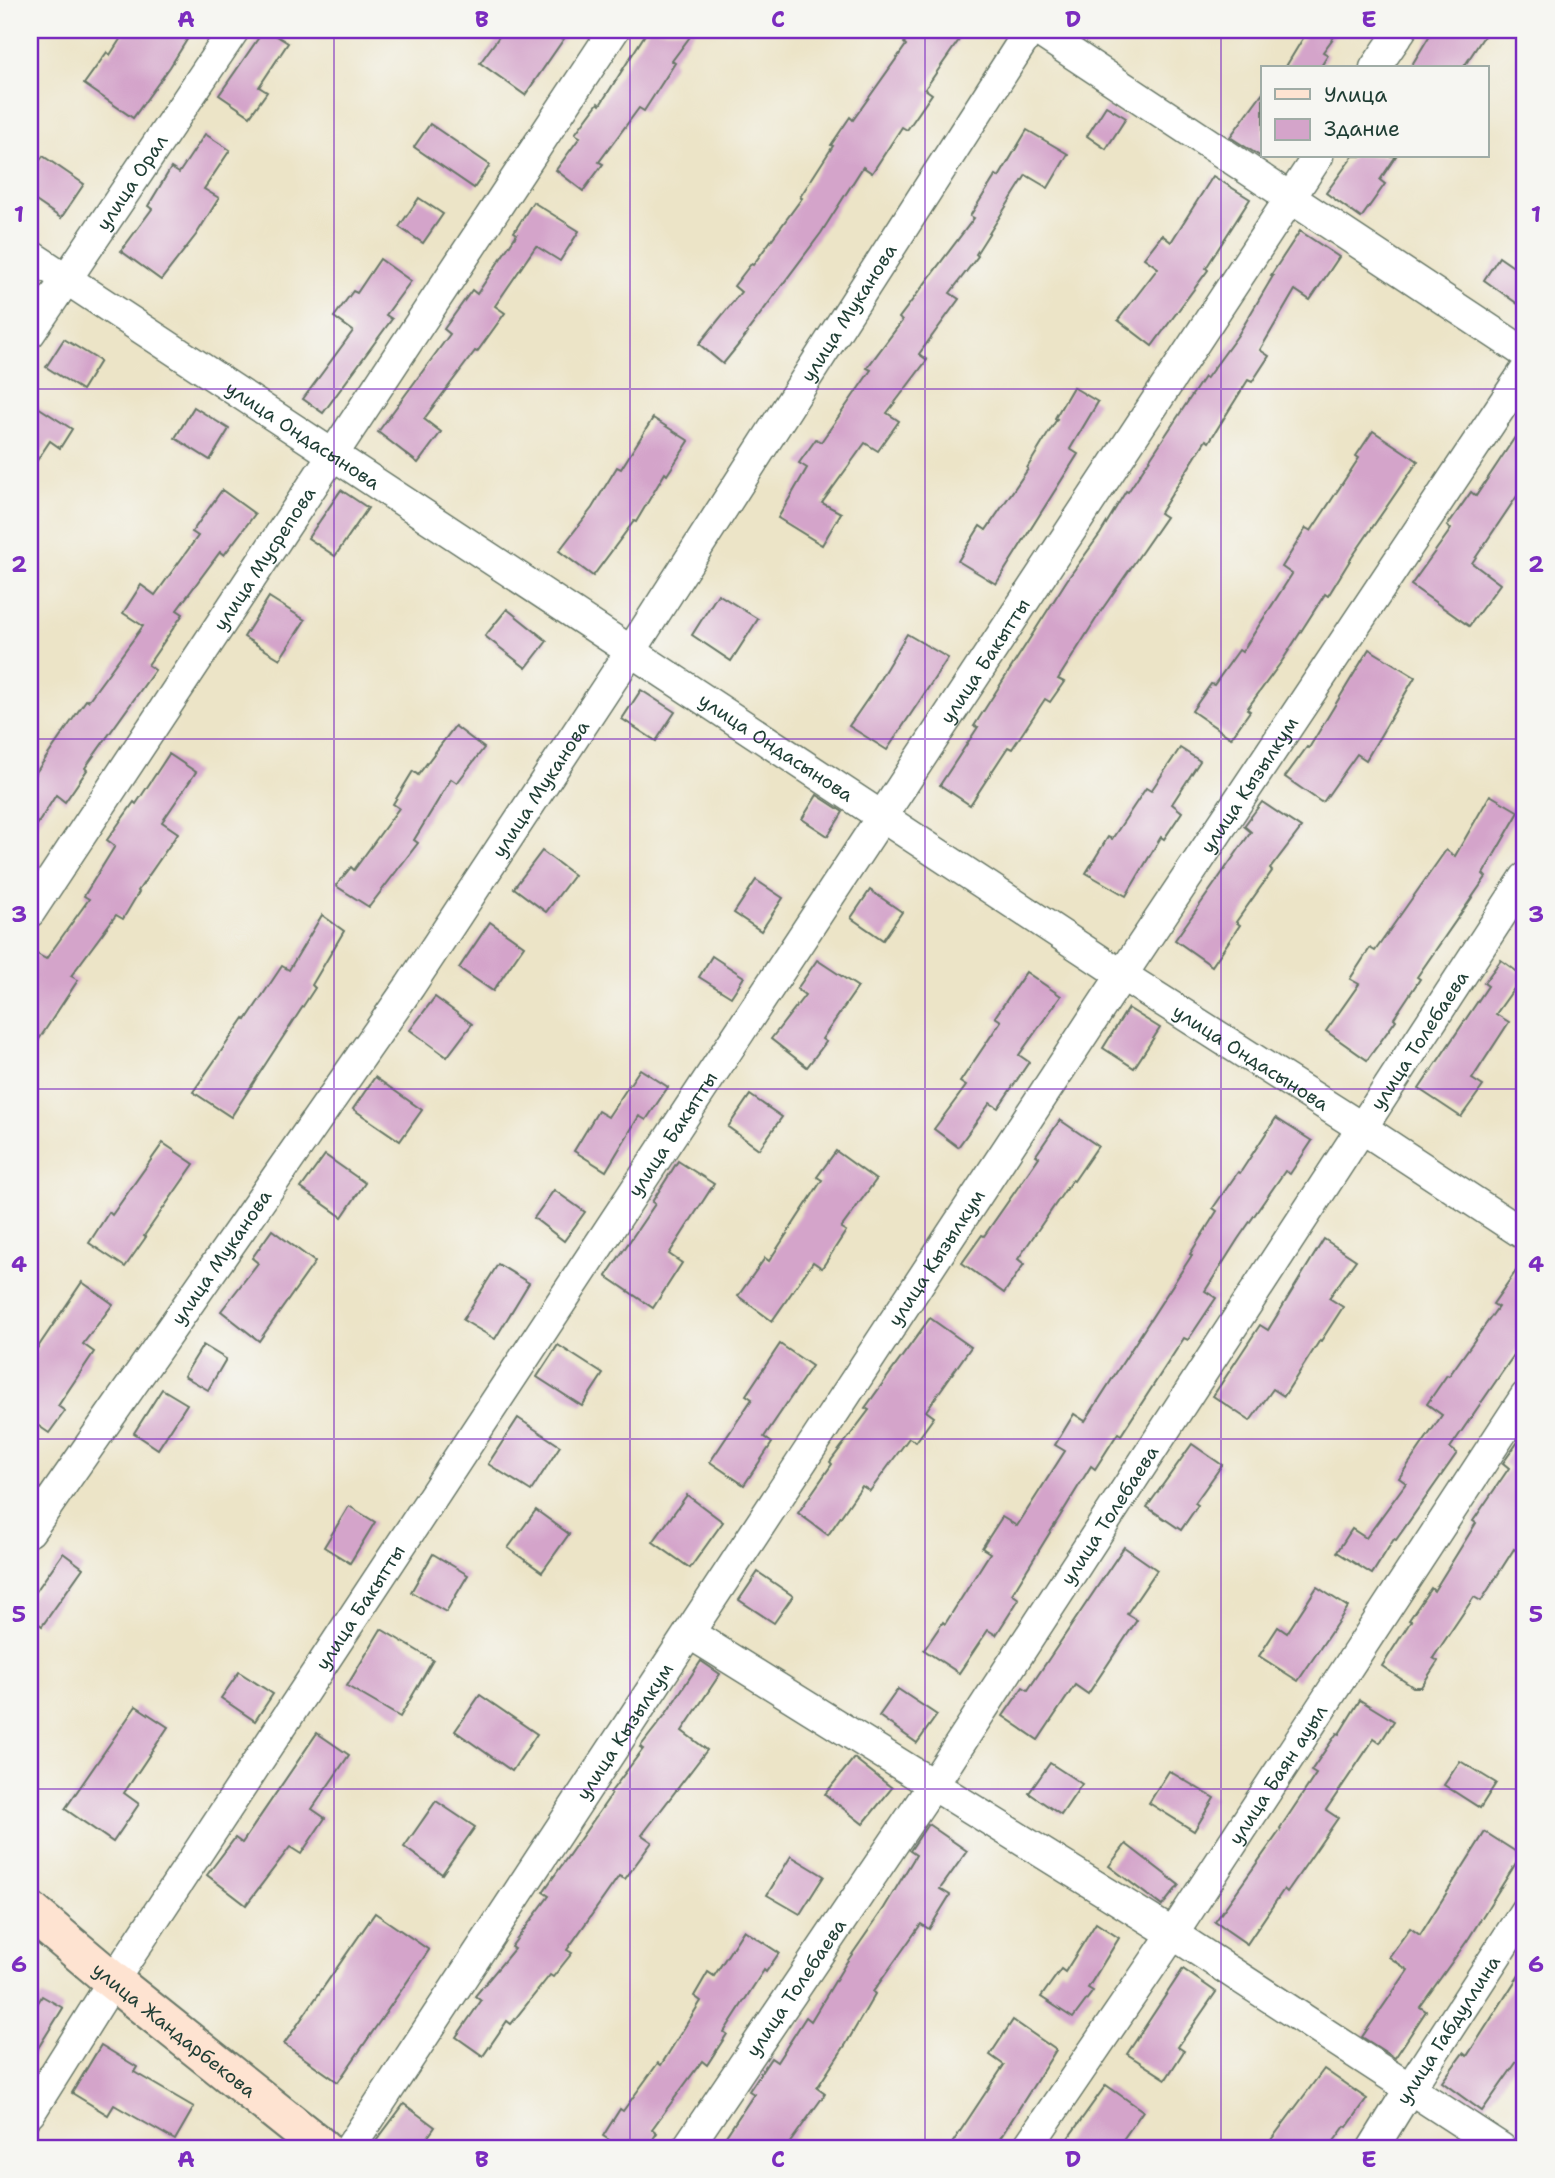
<svg xmlns="http://www.w3.org/2000/svg" width="1555" height="2178" font-family="'Shantell Sans',sans-serif">
<rect width="100%" height="100%" fill="#f6f6f2"/>
<filter id="ink" filterUnits="userSpaceOnUse"><feTurbulence type="fractalNoise" baseFrequency=".0143" numOctaves="2"/><feDisplacementMap in="SourceGraphic" scale="14" xChannelSelector="R" yChannelSelector="G"/><feConvolveMatrix kernelMatrix="1 2 1 2 8 2 1 2 1" color-interpolation-filters="sRGB"/></filter>
<filter id="wash" filterUnits="userSpaceOnUse"><feTurbulence type="fractalNoise" baseFrequency=".00686" numOctaves="4" result="noise"/><feDisplacementMap in="SourceGraphic" scale="28" xChannelSelector="R" yChannelSelector="G"/><feGaussianBlur stdDeviation="1.57" result="paint"/><feColorMatrix in="noise" values="0 0 0 0 0 0 0 0 0 0 0 0 0 0 0 0 0 1.4 0 .05"/><feComposite in="paint" operator="in"/></filter>
<g filter="url(#wash)">
<rect width="100%" height="100%" fill="#ece4c7"/>
<g id="blocks">
<g fill="#d4a4ca">
<polygon points="126,30 193,30 170,67 133,118 84,84 107,52 110,55"/>
<polygon points="264,30 267,30 288,43 259,87 267,92 250,116 219,95"/>
<polygon points="504,30 570,30 525,95 480,63"/>
<polygon points="648,30 695,30 672,61 675,63 644,111 639,108 599,162 603,164 583,191 556,170 580,137 575,134 598,103 600,105"/>
<polygon points="913,30 945,30 959,40 925,89 932,94 907,130 902,127 872,173 863,167 821,233 747,332 748,333 723,364 699,344 741,292 734,286 751,264 753,265 802,198 800,197 833,146 831,145 850,117 853,120 906,45 904,43"/>
<polygon points="1308,30 1339,30 1323,52 1328,55 1320,68 1285,68"/>
<polygon points="1433,30 1488,30 1463,68 1410,68"/>
<polygon points="1263,92 1263,158 1230,137"/>
<polygon points="1106,106 1126,118 1106,149 1087,136"/>
<polygon points="430,124 490,165 474,188 414,147"/>
<polygon points="1027,130 1068,154 1048,188 1026,175 976,254 978,256 950,293 959,299 919,354 927,360 887,413 899,421 878,451 865,443 822,503 841,513 822,545 778,518 807,468 799,463 816,439 821,442 871,370 867,368 902,321 899,318 974,218 970,216 996,175 999,177"/>
<polygon points="205,134 230,150 204,189 219,198 196,235 161,280 121,251 152,209 148,206 171,168 179,173"/>
<polygon points="43,156 84,184 61,218 30,197 30,175"/>
<polygon points="1353,156 1396,156 1380,180 1385,184 1361,218 1326,193"/>
<polygon points="1213,176 1250,199 1206,268 1208,270 1152,346 1118,320 1158,268 1144,258 1162,235 1171,242"/>
<polygon points="419,198 443,214 423,243 399,227"/>
<polygon points="533,202 579,231 560,261 536,246 495,306 505,313 477,352 475,351 424,419 441,432 418,463 378,432 450,334 444,329 472,290 477,294 517,234 514,232"/>
<polygon points="1300,231 1339,257 1310,300 1295,290 1260,350 1269,356 1252,382 1248,380 1209,442 1206,440 1160,513 1166,517 1103,608 1058,679 1064,682 1050,702 1045,699 1012,749 1008,747 970,805 940,785 978,727 974,726 1067,580 1100,534 1126,491 1128,492 1204,377 1206,379 1238,335 1273,276 1271,275"/>
<polygon points="1499,257 1525,275 1525,309 1484,280"/>
<polygon points="380,259 411,281 386,315 392,319 323,413 303,399 353,331 334,317 353,291 357,293"/>
<polygon points="64,339 100,361 82,390 46,367"/>
<polygon points="1073,387 1098,402 1070,449 1078,454 996,584 958,561 980,526 986,530 1028,469 1027,468 1057,419 1055,418"/>
<polygon points="30,402 72,429 60,448 50,441 30,471"/>
<polygon points="194,407 229,429 210,460 175,438"/>
<polygon points="653,418 689,441 667,475 665,473 636,522 634,521 593,576 559,551 592,508 617,467 621,469"/>
<polygon points="1525,422 1525,501 1517,496 1472,563 1500,584 1469,626 1411,585 1451,529 1447,526 1471,492 1476,496"/>
<polygon points="1373,431 1418,461 1352,557 1328,596 1325,594 1282,661 1247,709 1250,711 1231,738 1192,711 1211,684 1214,685 1239,650 1242,652 1292,574 1282,567 1306,528 1311,531 1359,458 1356,456"/>
<polygon points="222,490 255,514 224,555 220,552 177,610 183,614 148,665 155,670 85,768 87,770 65,802 56,795 30,836 30,781 86,700 88,701 143,626 123,613 141,585 155,595 198,536 192,532"/>
<polygon points="341,490 368,508 335,556 308,538"/>
<polygon points="718,594 758,619 731,661 692,635"/>
<polygon points="269,597 305,620 280,659 244,637"/>
<polygon points="507,609 547,641 526,668 485,636"/>
<polygon points="907,634 948,658 887,750 849,726 871,694"/>
<polygon points="1369,649 1415,677 1366,760 1357,754 1324,801 1321,802 1285,777 1307,747 1309,748"/>
<polygon points="641,690 675,712 656,741 622,719"/>
<polygon points="455,726 484,748 457,783 451,779 414,840 418,843 369,907 336,886 351,867 354,870 399,808 393,804 413,771 418,775"/>
<polygon points="1180,748 1200,761 1172,804 1182,812 1164,839 1161,837 1126,896 1086,873 1108,837 1112,839 1146,788 1151,791"/>
<polygon points="169,754 196,772 162,822 178,833 138,891 139,892 123,919 116,915 71,976 78,980 30,1053 30,965 37,954 46,959 89,899 84,896 115,846 107,840 134,802 136,804"/>
<polygon points="817,795 843,812 828,836 802,819"/>
<polygon points="1490,795 1519,812 1483,874 1486,877 1417,977 1420,979 1394,1018 1396,1020 1367,1060 1326,1031 1359,984 1350,979 1370,948 1375,951 1446,850 1455,856"/>
<polygon points="1262,802 1301,828 1270,869 1272,871 1236,922 1240,925 1212,966 1175,940 1251,832 1244,826"/>
<polygon points="542,851 574,875 546,912 514,888"/>
<polygon points="756,880 783,898 761,931 734,913"/>
<polygon points="870,890 902,912 883,940 851,918"/>
<polygon points="322,915 344,931 312,985 315,988 231,1117 193,1092 244,1018 246,1020 282,966 289,970"/>
<polygon points="490,922 524,946 493,991 459,968"/>
<polygon points="712,956 744,977 731,997 699,977"/>
<polygon points="817,960 858,987 822,1039 826,1042 807,1067 771,1039 805,995 797,989"/>
<polygon points="1501,960 1523,976 1496,1014 1509,1022 1472,1079 1483,1086 1461,1117 1419,1089 1488,986 1484,983"/>
<polygon points="1026,972 1061,996 1019,1055 1029,1062 998,1108 990,1103 958,1147 934,1129 966,1086 960,1082 1001,1021 995,1017"/>
<polygon points="435,997 472,1024 447,1057 410,1030"/>
<polygon points="1128,1008 1160,1028 1134,1068 1103,1048"/>
<polygon points="640,1069 668,1087 646,1120 639,1116 606,1171 574,1151 598,1111 608,1117"/>
<polygon points="375,1077 422,1110 400,1141 353,1109"/>
<polygon points="750,1095 782,1117 759,1149 728,1127"/>
<polygon points="1276,1118 1312,1141 1290,1174 1285,1171 1238,1239 1205,1291 1216,1298 1188,1340 1184,1338 1121,1435 1118,1433 1095,1469 1091,1466 1012,1594 1019,1599 996,1635 988,1630 959,1673 924,1650 943,1622 945,1624 990,1553 982,1548 1002,1517 1017,1526 1065,1451 1055,1445 1074,1414 1085,1421 1192,1255 1190,1254 1217,1211 1213,1208 1238,1172 1240,1173"/>
<polygon points="1060,1120 1098,1146 1074,1181 1072,1180 1018,1259 1024,1264 1004,1293 962,1263 982,1235 984,1236 1039,1157 1036,1155"/>
<polygon points="163,1143 194,1164 144,1236 146,1237 125,1267 89,1243 109,1212 112,1215"/>
<polygon points="836,1151 876,1180 841,1228 846,1231 822,1268 813,1262 772,1321 738,1296 765,1258 769,1261 822,1180 817,1177"/>
<polygon points="325,1155 365,1183 342,1217 301,1188"/>
<polygon points="678,1161 714,1184 669,1254 682,1263 653,1308 606,1276 655,1204 652,1202"/>
<polygon points="554,1190 585,1212 564,1241 534,1218"/>
<polygon points="272,1230 315,1262 259,1341 221,1311 258,1263 252,1258"/>
<polygon points="1324,1239 1356,1260 1329,1298 1343,1307 1321,1341 1320,1340 1284,1396 1273,1389 1250,1421 1213,1396 1260,1325 1268,1330"/>
<polygon points="1525,1258 1525,1339 1450,1448 1457,1453 1396,1540 1394,1539 1372,1574 1337,1552 1352,1529 1366,1538 1406,1483 1399,1478 1442,1415 1427,1404 1447,1375 1449,1376 1498,1307 1493,1304"/>
<polygon points="498,1264 529,1283 495,1339 463,1320"/>
<polygon points="82,1282 113,1304 83,1344 94,1352 58,1406 65,1411 49,1433 30,1420 30,1359"/>
<polygon points="930,1318 971,1347 926,1411 934,1417 916,1442 909,1438 870,1491 862,1486 828,1535 798,1513 832,1464 830,1462 869,1410 865,1408"/>
<polygon points="780,1344 812,1366 764,1437 772,1443 744,1485 710,1462 752,1399 746,1395"/>
<polygon points="203,1345 226,1359 208,1390 184,1376"/>
<polygon points="558,1345 603,1374 582,1406 537,1377"/>
<polygon points="162,1389 187,1404 158,1449 134,1433"/>
<polygon points="518,1418 560,1446 531,1491 488,1464"/>
<polygon points="1525,1432 1525,1556 1514,1549 1481,1601 1474,1597 1433,1658 1438,1661 1421,1687 1413,1687 1382,1666 1411,1621 1409,1620 1431,1588 1434,1591 1476,1523 1473,1521 1509,1468 1503,1463"/>
<polygon points="1192,1444 1222,1465 1195,1503 1198,1505 1181,1530 1147,1507"/>
<polygon points="687,1495 723,1522 690,1568 653,1542"/>
<polygon points="349,1506 375,1522 350,1563 324,1547"/>
<polygon points="536,1510 569,1534 542,1572 508,1548"/>
<polygon points="1124,1547 1157,1570 1127,1614 1137,1620 1088,1694 1075,1685 1038,1740 1003,1716 1023,1687 1028,1690"/>
<polygon points="63,1553 83,1568 42,1626 30,1617 30,1600"/>
<polygon points="433,1554 468,1575 446,1612 411,1592"/>
<polygon points="758,1572 793,1596 774,1623 739,1600"/>
<polygon points="1317,1587 1348,1607 1298,1681 1259,1656 1278,1627 1287,1633"/>
<polygon points="381,1629 433,1660 400,1717 347,1686"/>
<polygon points="701,1661 720,1674 682,1731 707,1750 642,1835 652,1842 625,1879 619,1876 567,1950 572,1953 553,1977 550,1975 511,2024 507,2021 483,2056 456,2037 481,2001 475,1996 514,1949 511,1947 549,1896 543,1892 611,1795 610,1793 643,1749 640,1747 665,1715"/>
<polygon points="239,1672 273,1694 255,1721 221,1698"/>
<polygon points="898,1689 937,1715 917,1743 879,1716"/>
<polygon points="480,1695 537,1734 512,1771 455,1731"/>
<polygon points="1360,1700 1394,1721 1380,1743 1374,1739 1326,1810 1338,1818 1287,1892 1284,1889 1247,1944 1215,1922 1281,1829 1280,1828 1316,1774 1311,1771 1337,1733 1339,1734"/>
<polygon points="136,1706 168,1727 124,1793 139,1804 113,1842 65,1809"/>
<polygon points="317,1733 349,1755 312,1809 325,1818 301,1854 290,1847 246,1905 207,1875 235,1838 242,1843"/>
<polygon points="854,1758 892,1788 863,1824 825,1794"/>
<polygon points="1460,1761 1496,1783 1480,1808 1444,1785"/>
<polygon points="1050,1763 1082,1784 1061,1815 1029,1793"/>
<polygon points="1169,1771 1214,1798 1194,1831 1149,1803"/>
<polygon points="436,1801 475,1827 442,1874 404,1847"/>
<polygon points="928,1824 967,1851 940,1889 950,1895 929,1929 921,1924 873,1992 875,1994 846,2044 817,2088 825,2094 786,2148 718,2148 754,2094 749,2091 771,2058 777,2062 806,2017 811,2021 846,1963 884,1908 916,1855 910,1851"/>
<polygon points="1485,1832 1521,1855 1469,1938 1420,2007 1426,2011 1395,2058 1362,2037 1408,1970 1389,1957 1410,1928 1420,1935"/>
<polygon points="1126,1844 1179,1885 1162,1906 1109,1866"/>
<polygon points="791,1856 824,1876 800,1914 767,1895"/>
<polygon points="375,1913 429,1950 338,2082 284,2044"/>
<polygon points="1096,1923 1119,1938 1088,1988 1093,1991 1073,2018 1041,1997 1061,1969 1065,1972"/>
<polygon points="744,1930 779,1953 766,1972 764,1970 724,2032 727,2034 707,2065 702,2061 652,2129 657,2133 647,2148 622,2148 603,2136 620,2109 623,2111 658,2063 661,2065 701,2001 694,1996 708,1972 714,1976"/>
<polygon points="1525,1966 1525,2050 1482,2111 1442,2082 1463,2053 1467,2056"/>
<polygon points="1183,1969 1216,1992 1178,2047 1184,2051 1166,2079 1127,2054"/>
<polygon points="42,1996 63,2008 30,2061 30,2016"/>
<polygon points="1013,2020 1056,2050 994,2148 949,2148 1004,2065 990,2055"/>
<polygon points="101,2045 137,2067 134,2072 194,2107 175,2140 114,2105 108,2115 72,2093"/>
<polygon points="1324,2069 1367,2099 1347,2127 1345,2126 1329,2148 1265,2148"/>
<polygon points="1106,2085 1143,2111 1117,2148 1061,2148"/>
<polygon points="404,2104 435,2127 420,2148 371,2148"/>
</g>
</g>
</g>
<g filter="url(#ink)">
<use href="#blocks" fill-opacity="0" stroke="#677767" stroke-width="2"/>
<g fill="none" stroke-linecap="round" stroke-linejoin="round">
<defs>
<g id="street">
<polyline points="1037,30 1525,353"/>
<polyline points="1375,68 1401,30"/>
<path id="s1" d="M 30,255 L 1122,975 L 1362,1128 L 1525,1235"/>
<path id="s2" d="M 30,333 L 234,30"/>
<path id="s3" d="M 30,912 L 614,30"/>
<path id="s4" d="M 30,1531 L 410,986 L 631,651 L 1030,30"/>
<polyline points="689,1633 1173,1934 1501,2148"/>
<path id="s5" d="M 30,2113 L 113,1981 L 1318,156"/>
<path id="s6" d="M 350,2148 L 1122,975 L 1525,371"/>
<path id="s7" d="M 687,2148 L 933,1785 L 1525,878"/>
<path id="s8" d="M 1027,2148 L 1173,1934 L 1525,1397"/>
<path id="s9" d="M 1373,2148 L 1410,2088 L 1525,1911"/>
</g>
<g id="secondary">
<path id="s10" d="M 30,1911 L 113,1981 L 322,2148"/>
</g>
</defs>
<use href="#street" stroke="#677767" stroke-width="33"/>
<use href="#secondary" stroke="#677767" stroke-width="42"/>
<use href="#street" stroke="#fff" stroke-width="30"/>
<use href="#secondary" stroke="#fee3d1" stroke-width="38"/>
</g>
</g>
<path fill="none" stroke="#7b2cbf" stroke-width="2" stroke-opacity="0.55" d="M 334,30 L 334,2148M 630,30 L 630,2148M 925,30 L 925,2148M 1221,30 L 1221,2148M 30,389 L 1525,389M 30,739 L 1525,739M 30,1089 L 1525,1089M 30,1439 L 1525,1439M 30,1789 L 1525,1789"/>
<g text-anchor="middle" dominant-baseline="central" stroke-width="5" stroke-linejoin="round" paint-order="stroke">
<g font-size="19" fill="#1f3d34" stroke="#f6f6f2">
<text stroke="none"><textPath href="#s2" startOffset="182">улица Орал</textPath></text>
<text stroke="none"><textPath href="#s4" startOffset="1468">улица Муканова</textPath></text>
<text stroke="none"><textPath href="#s1" startOffset="327">улица Ондасынова</textPath></text>
<text stroke="none"><textPath href="#s3" startOffset="424">улица Мусрепова</textPath></text>
<text stroke="none"><textPath href="#s5" startOffset="1738">улица Бакытты</textPath></text>
<text stroke="none"><textPath href="#s1" startOffset="894">улица Ондасынова</textPath></text>
<text stroke="none"><textPath href="#s6" startOffset="1633">улица Кызылкум</textPath></text>
<text stroke="none"><textPath href="#s4" startOffset="901">улица Муканова</textPath></text>
<text stroke="none"><textPath href="#s7" startOffset="1328">улица Толебаева</textPath></text>
<text stroke="none"><textPath href="#s1" startOffset="1461">улица Ондасынова</textPath></text>
<text stroke="none"><textPath href="#s5" startOffset="1171">улица Бакытты</textPath></text>
<text stroke="none"><textPath href="#s4" startOffset="334">улица Муканова</textPath></text>
<text stroke="none"><textPath href="#s6" startOffset="1066">улица Кызылкум</textPath></text>
<text stroke="none"><textPath href="#s7" startOffset="761">улица Толебаева</textPath></text>
<text stroke="none"><textPath href="#s5" startOffset="604">улица Бакытты</textPath></text>
<text stroke="none"><textPath href="#s6" startOffset="499">улица Кызылкум</textPath></text>
<text stroke="none"><textPath href="#s8" startOffset="450">улица Баян ауыл</textPath></text>
<text stroke="none"><textPath href="#s7" startOffset="194">улица Толебаева</textPath></text>
<text stroke="none"><textPath href="#s9" startOffset="140">улица Габдуллина</textPath></text>
<text stroke="none"><textPath href="#s10" startOffset="187">улица Жандарбекова</textPath></text>
</g>
</g>
<rect width="1555" height="2178" fill="none" stroke="#f6f6f2" stroke-width="77"/>
<rect x="1261" y="66" width="228" height="91" fill="#f6f6f2" stroke="#a0aca6" stroke-width="2"/>
<rect x="1275" y="89" width="35" height="10" fill="#fee3d1" stroke="#a0aca6" stroke-width="2"/>
<text x="1324" y="102" font-size="21" fill="#1f3d34">Улица</text>
<rect x="1275" y="119" width="35" height="21" fill="#d4a4ca" stroke="#a0aca6" stroke-width="2"/>
<text x="1324" y="136" font-size="21" fill="#1f3d34">Здание</text>
<rect x="38" y="38" width="1478" height="2102" fill="none" stroke="#7b2cbf" stroke-width="2.5"/>
<g font-size="23" text-anchor="middle" font-weight="bold" fill="#7b2cbf">
<text x="186" y="27">A</text>
<text x="482" y="27">B</text>
<text x="778" y="27">C</text>
<text x="1073" y="27">D</text>
<text x="1369" y="27">E</text>
<text x="19" y="222">1</text>
<text x="1536" y="222">1</text>
<text x="19" y="572">2</text>
<text x="1536" y="572">2</text>
<text x="19" y="922">3</text>
<text x="1536" y="922">3</text>
<text x="19" y="1272">4</text>
<text x="1536" y="1272">4</text>
<text x="19" y="1622">5</text>
<text x="1536" y="1622">5</text>
<text x="19" y="1972">6</text>
<text x="1536" y="1972">6</text>
<text x="186" y="2167">A</text>
<text x="482" y="2167">B</text>
<text x="778" y="2167">C</text>
<text x="1073" y="2167">D</text>
<text x="1369" y="2167">E</text>
</g>
</svg>
